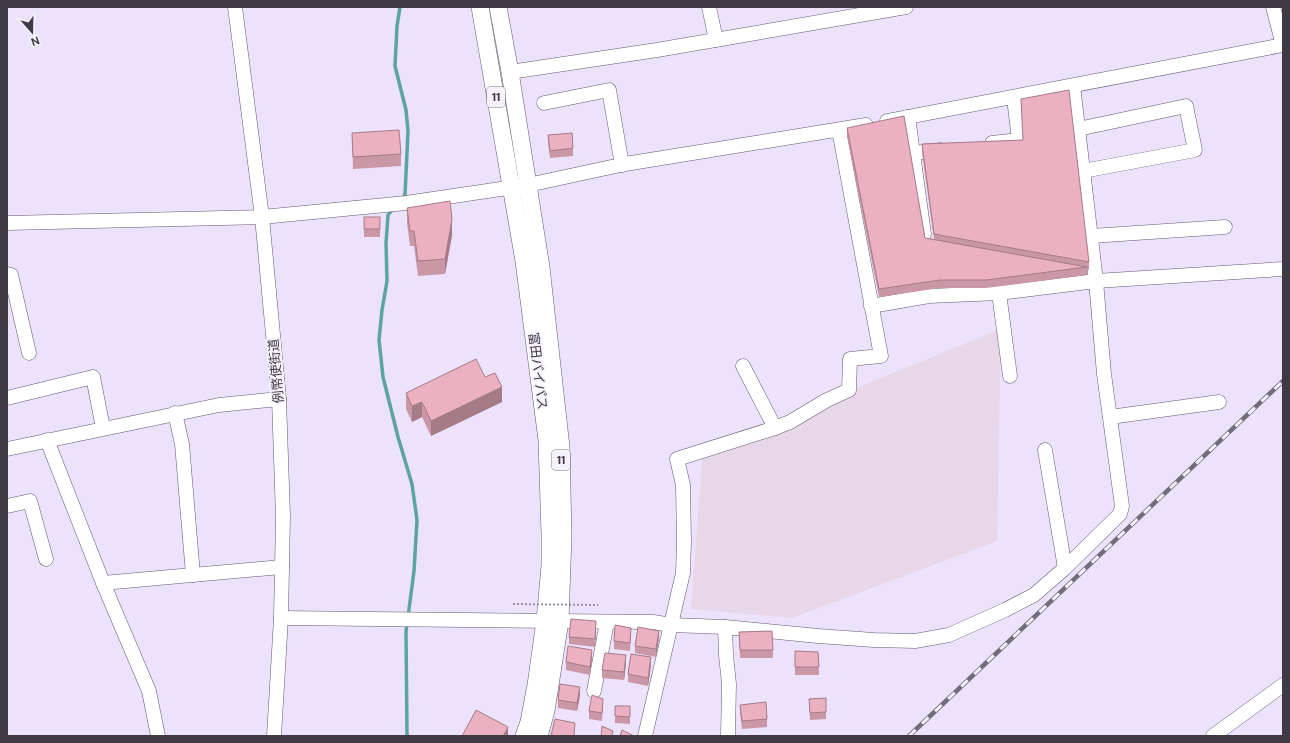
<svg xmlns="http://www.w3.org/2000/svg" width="1290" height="743" font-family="'DM Sans','Noto Sans JP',sans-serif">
<rect width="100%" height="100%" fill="#ece2fb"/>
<polygon fill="#e8d7e9" points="1001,329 997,541 792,618 691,609 703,450"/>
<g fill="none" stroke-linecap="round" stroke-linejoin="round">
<g stroke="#5ca4a4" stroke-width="3.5">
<polyline points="400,7 397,26 395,66 406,110 408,131 405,195 401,200"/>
<polyline points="393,209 388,215 386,243 387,281 382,310 379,340 383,377 398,437 412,484 417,520 414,571 408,617"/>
<polyline points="407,736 406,632 407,623"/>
</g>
<defs>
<g id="minor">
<polyline points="235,7 262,217 279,399 283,516 281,618 274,736"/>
<polyline points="709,7 716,40"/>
<polyline points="1273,7 1283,45"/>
<polyline points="510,72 657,50 906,7"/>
<polyline points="544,103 609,90 622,165"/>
<polyline points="908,117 924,234"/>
<polyline points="887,121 1283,45"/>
<polyline points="1078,129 1186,106 1195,150 1083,171"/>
<polyline points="992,143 1019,140 1014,98"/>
<polyline points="914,153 941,150"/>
<polyline points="7,223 262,217 406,203 528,185 625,164 866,125"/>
<polyline points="1091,236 1225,227"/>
<polyline points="7,274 11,275 29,353"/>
<polyline points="999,293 1010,376"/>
<polyline points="871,306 929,296 999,293 1096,281 1283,269"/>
<polyline points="743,366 775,428"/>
<polyline points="7,398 93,377 103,428"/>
<polyline points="175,413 182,444 193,575"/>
<polyline points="1110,417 1219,402"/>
<polyline points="47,440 103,583 149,691 158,736"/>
<polyline points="7,449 219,405 279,399"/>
<polyline points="1045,450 1065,568"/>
<polyline points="7,506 30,501 46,559"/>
<polyline points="103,583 282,567"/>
<polyline points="281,618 653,622 671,625 725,627 818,636 874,640 915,641 949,635 1005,610 1034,595 1065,568 1120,514 1122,506 1104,374 1096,281 1073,86"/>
<polyline points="725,627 726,655 729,684 728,736"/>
<polyline points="594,691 607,622"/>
<polyline points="645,736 683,573 684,541 683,485 677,459 775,428 790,422 827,400 849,390 850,359 881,356 839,130"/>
<polyline points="1213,736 1283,685"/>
</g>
<g id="major">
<polyline points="480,7 524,261 547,440 550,534 550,566 545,621 536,685 529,722 524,736"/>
<polyline points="498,7 510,72 541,267 561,447 563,536 560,621 546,711 539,736"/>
</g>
</defs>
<use href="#minor" stroke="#62596e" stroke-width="15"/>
<use href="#major" stroke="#62596e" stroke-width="18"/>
<use href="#minor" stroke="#fff" stroke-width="14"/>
<use href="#major" stroke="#fff" stroke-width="17"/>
<defs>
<polyline id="rail" points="909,736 1283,381"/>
</defs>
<use href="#rail" stroke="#726c7b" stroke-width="4.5"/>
<use href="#rail" stroke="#f6f2fc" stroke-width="3" stroke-dasharray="9" stroke-linecap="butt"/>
<polyline stroke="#9891a3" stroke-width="2" stroke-dasharray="2 2" stroke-linecap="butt" points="513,604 598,605"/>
</g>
<g fill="#ca97a6">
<polygon points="1021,99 1089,262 1089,270 1087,269 1087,275 986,288 940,288 879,297 847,136 847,128 925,238 934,239 922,152 922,144 1023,140"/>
<polygon points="352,133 401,154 401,166 353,169"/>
<polygon points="548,135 573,148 573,156 550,158 548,143"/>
<polygon points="407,208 452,235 445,274 418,276 414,246 410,246 407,223"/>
<rect x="364" y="217" width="16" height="20"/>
<polygon points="485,377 502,402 431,436 422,417 412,422 406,409 406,393"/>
<polygon points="596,629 595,647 569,644 569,637"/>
<polygon points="772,631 773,658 740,658 739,632"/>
<polygon points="631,636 630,651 614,649 614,641"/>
<polygon points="659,638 656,657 635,653 635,646"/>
<polygon points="795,651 818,652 819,675 795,675"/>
<polygon points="592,658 590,675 566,670 566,662"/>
<polygon points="626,663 624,680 602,678 602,670"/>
<polygon points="651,665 648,686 628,682 628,674"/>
<polygon points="580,695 577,711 558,708 558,700"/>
<polygon points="826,698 826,719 810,720 809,699"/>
<polygon points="740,705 767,719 767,727 742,729 740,713"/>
<polygon points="615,706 630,706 630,724 615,723"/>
<polygon points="603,707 602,721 589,719 589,711"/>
</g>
<g fill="#a47b87">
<polygon points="452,219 452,235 445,274 445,259"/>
<polygon points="502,387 502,402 431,436 431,421"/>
<polygon points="422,402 422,417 412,422 412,406"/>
<polygon points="596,621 596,629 595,647 595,639"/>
<polygon points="659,631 659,638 656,657 656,649"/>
<polygon points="592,650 592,658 590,675 590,667"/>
<polygon points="626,655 626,663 624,680 624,672"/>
<polygon points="651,657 651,665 648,686 648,678"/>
<polygon points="580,687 580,695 577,711 577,703"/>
<polygon points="508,727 508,736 503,736"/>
</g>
<g fill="#ebb0c1" stroke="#a47b87">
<polygon points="1069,90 1089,262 934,234 922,144 1023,140 1021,99"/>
<polygon points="904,116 925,238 1087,267 986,280 940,280 879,289 847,128"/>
<polygon points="399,130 401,154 353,157 352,133"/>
<polygon points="572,133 573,148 550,151 548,135"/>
<polygon points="450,201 452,219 445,259 418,261 414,231 410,231 407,208"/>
<rect x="364" y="217" width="16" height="12"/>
<polygon points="476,359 485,377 495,373 502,387 431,421 422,402 412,406 406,393"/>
<polygon points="571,619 596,621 595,639 569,637"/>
<polygon points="615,625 631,628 630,643 614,641"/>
<polygon points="638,627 659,631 656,649 635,646"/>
<polygon points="772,631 773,650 740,650 739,632"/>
<polygon points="568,646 592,650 590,667 566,662"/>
<polygon points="795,651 818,652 819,667 795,667"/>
<polygon points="605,653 626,655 624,672 602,670"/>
<polygon points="631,654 651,657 648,678 628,674"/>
<polygon points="560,684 580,687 577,703 558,700"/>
<polygon points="592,695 603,699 602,713 589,711"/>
<polygon points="826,698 826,712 810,713 809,699"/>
<polygon points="766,702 767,719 742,721 740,705"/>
<polygon points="615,706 630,706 630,717 615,716"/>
<polygon points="476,710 508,727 503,736 462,736"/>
<polygon points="555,719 575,723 574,736 559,736 551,735"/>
<polygon points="602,726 613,731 612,736 601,736"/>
<polygon points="622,730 634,736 620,736"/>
</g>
<g text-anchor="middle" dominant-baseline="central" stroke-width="4" stroke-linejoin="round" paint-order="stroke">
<g fill="#f6f2fc" stroke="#75717b" stroke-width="1">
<rect x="487" y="87" width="18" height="20" rx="3"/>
<rect x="552" y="450" width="18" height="20" rx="3"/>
</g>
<g font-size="12" font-weight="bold" fill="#3e3a44">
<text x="496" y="97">11</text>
<text x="561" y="460">11</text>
</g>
<g font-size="13" fill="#3e3a44" stroke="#f6f2fc">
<text transform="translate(276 371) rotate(-95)">例幣使街道</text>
<text transform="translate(538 371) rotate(83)">富田バイパス</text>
</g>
</g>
<rect width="1290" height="743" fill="none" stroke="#3e3a44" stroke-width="16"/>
<g transform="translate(32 32) rotate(160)" stroke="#f6f2fc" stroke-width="3" paint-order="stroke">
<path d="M0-3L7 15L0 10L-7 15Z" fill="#3e3a44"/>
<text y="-6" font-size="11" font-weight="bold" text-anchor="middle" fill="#3e3a44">N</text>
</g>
</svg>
